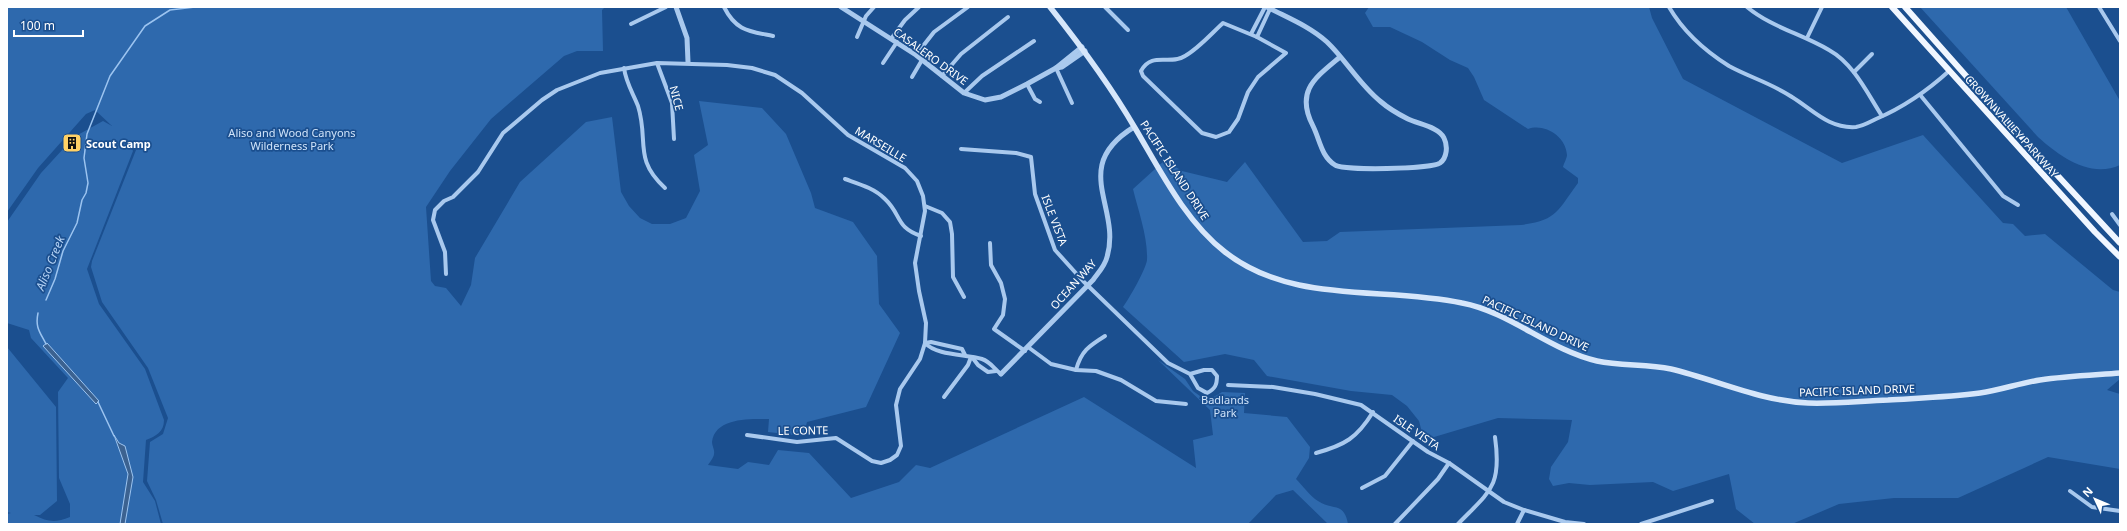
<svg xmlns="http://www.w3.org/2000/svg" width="2127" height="531" font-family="'Noto Sans',sans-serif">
<rect width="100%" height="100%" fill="#1b4f8f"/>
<g fill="#2e69ad">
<path d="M 7,7 L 605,7 L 602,10 L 603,51 L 577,51 L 564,56 L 491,119 L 450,171 L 426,207 L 431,281 L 435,286 L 446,288 L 461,306 L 471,285 L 475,258 L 520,182 L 586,122 L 612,117 L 621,192 L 629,206 L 640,218 L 652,224 L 670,224 L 686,218 L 700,191 L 694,155 L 708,145 L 699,101 L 762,108 L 786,134 L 811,193 L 815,208 L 853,222 L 877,256 L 879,304 L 900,333 L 866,407 L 807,422 L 803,436 L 768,432 L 769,419 C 751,419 715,417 712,442 C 712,446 715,450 714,454 C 714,457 710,462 708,465 L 738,469 L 748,462 L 769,465 L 778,450 L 809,453 L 851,498 L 899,482 L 916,465 L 930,468 L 1084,397 L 1196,468 L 1193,440 L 1213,435 L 1210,410 L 1158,360 L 1185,379 L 1193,391 L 1200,396 L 1199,399 L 1212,398 L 1222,392 L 1245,393 L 1244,413 L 1287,417 L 1310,447 L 1309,458 L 1296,479 C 1303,486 1310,496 1318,501 C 1332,511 1344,501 1348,524 L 1328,524 L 1293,490 L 1276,495 L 1248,524 L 163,524 L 156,500 L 147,481 L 150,442 L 163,434 L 168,418 L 148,368 L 102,302 L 91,267 L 92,261 L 136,150 L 129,142 L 133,151 L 87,269 L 99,304 L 145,369 L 164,420 C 164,432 156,436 146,440 L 143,482 L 155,501 L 161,524 L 7,524 L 7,514 L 11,513 L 7,512 L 7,347 L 56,407 L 57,501 L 40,515 L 34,515 C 48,522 55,523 70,517 L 70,504 L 59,478 L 58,392 L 68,378 L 31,338 L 29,330 L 7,323 L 7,222 L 41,173 L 74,137 L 103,121 L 112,126 L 95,110 L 86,114 L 38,168 L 7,212 Z"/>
<path d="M 1369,7 L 1649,7 L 1652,18 L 1683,79 L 1842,163 L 1923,135 L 2003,223 L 2013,224 L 2025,236 L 2045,234 L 2113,290 L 2120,292 L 2120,379 L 2107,390 L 2120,394 L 2120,469 L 2048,457 L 1958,498 L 1894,498 L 1839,504 L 1792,524 L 1755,524 L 1736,509 L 1729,474 L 1673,491 L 1653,482 L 1590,485 L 1569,483 L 1553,486 L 1549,479 L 1551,467 L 1568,442 L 1572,420 L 1498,418 L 1424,440 L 1419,421 L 1407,406 L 1392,395 L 1351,391 L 1267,376 L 1254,360 L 1225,354 L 1184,362 L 1123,307 C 1129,299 1146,269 1147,260 C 1148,237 1138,210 1133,189 L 1165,160 L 1182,171 L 1227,182 L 1245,162 L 1303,242 L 1327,241 L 1340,232 L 1521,225 C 1558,220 1557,211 1578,183 L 1578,178 L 1563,167 C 1564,163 1567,158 1567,155 C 1566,136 1544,123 1528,129 L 1484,100 L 1474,77 L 1468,68 L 1450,60 L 1422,42 L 1390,27 L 1373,27 L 1365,13 Z"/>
<path d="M 1920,7 L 2066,7 L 2120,101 L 2120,165 C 2090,179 2059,156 2038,137 Z"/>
</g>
<g fill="#3c6290" stroke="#9cc4f0">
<polygon points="47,343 99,401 96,404 43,346"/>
<polygon points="114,435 119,443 125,446 133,477 125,524 120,524 128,474"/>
</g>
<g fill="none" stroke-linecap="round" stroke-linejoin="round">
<g stroke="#9cc4f0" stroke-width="1.5">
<polyline points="46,300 55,279 63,251 77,223 82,200 86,193 88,183 84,158 87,134 110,76 145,26 170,10 195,7"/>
<path d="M 38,313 C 35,328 40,332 46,344"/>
<polyline points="98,402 114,436"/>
</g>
<g stroke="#a9c9ee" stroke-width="4">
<path d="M 724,7 C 736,31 749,31 773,36"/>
<polyline points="1105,7 1128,30"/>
<path d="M 1669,7 C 1683,31 1705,51 1729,66 C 1749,77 1773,84 1792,97 C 1813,110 1829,129 1856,127 C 1863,126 1870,122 1876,119 C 1904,107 1926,92 1949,71"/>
<path d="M 1747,7 C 1771,27 1802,34 1829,50 C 1854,64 1867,93 1882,116"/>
<polyline points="2099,7 2120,41"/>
<path d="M 1223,23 L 1257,37 L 1286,53 L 1258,77 L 1248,92 L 1238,119 L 1229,132 L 1216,137 L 1202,133 L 1143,76 L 1141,71 C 1152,51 1170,66 1185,56 C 1199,48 1211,34 1223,23 Z"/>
<polyline points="631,24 666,7"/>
<polyline points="1251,34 1265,7"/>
<polyline points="857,37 866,16 874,7"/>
<polyline points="1257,37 1270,9"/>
<polyline points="1807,38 1822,7"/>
<polyline points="891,39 905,20 919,7"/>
<polyline points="916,55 934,32 968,7"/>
<polyline points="657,63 672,103 674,139"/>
<polyline points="883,63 897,42"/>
<path d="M 624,68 C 626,83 633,93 638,106 C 649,141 633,159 665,188"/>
<polyline points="1056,68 1072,103"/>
<polyline points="1854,72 1872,54"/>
<polyline points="942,76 961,54 1008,17"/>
<polyline points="912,77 922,60"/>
<polyline points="1027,84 1035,99 1040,102"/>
<polyline points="964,93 982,76 1034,41"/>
<polyline points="1921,96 2003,196 2018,205"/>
<path d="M 961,149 L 1016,153 L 1031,157 L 1035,194 L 1055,250 L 1083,281 L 1168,363 L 1190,374 L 1198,388 L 1207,393 C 1215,389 1217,385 1217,376 L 1212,370 L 1204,370 L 1190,374"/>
<path d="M 845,179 C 859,184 874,188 885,199 C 902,215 895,227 921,236"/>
<polyline points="925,206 942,213 950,222 952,234 953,277 964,297"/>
<polyline points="2112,214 2120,225"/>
<polyline points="990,243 991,265 1001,283 1005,299 1003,315 994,329 1025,351"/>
<polyline points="446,274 445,252 433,220 435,210 444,201 453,197 478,172 503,133 542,100 557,90 600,73 657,63 727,65 752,68 775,75 802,93 848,135 905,168 917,181 923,196 925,211 915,263 919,291 926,323 925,343 920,359 900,389 896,405 901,446 897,455 890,460 881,463 872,461 836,438 797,442 747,435"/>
<path d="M 925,343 C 937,356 966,354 982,359 C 991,362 994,369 1001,374"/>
<polyline points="925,343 931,342 962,349 965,355"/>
<polyline points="1028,347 1051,364 1076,370 1096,371 1121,380 1156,401 1186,404"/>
<polyline points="972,357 978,365 988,372 996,371"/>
<path d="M 1076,370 C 1081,351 1089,346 1105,336"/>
<polyline points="1228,385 1273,387 1315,394 1361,405 1428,452 1449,463 1504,502 1524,510 1565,522 1584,524"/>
<polyline points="944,397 968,365 971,357"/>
<path d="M 1316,453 C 1345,445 1357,438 1373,412"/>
<polyline points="1362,488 1385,476 1413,441"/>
<polyline points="2070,491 2092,507 2120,511"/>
<polyline points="1395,524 1438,479 1449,463"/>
<path d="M 1458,524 C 1490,491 1502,487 1495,437"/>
<polyline points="1517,524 1524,510"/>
<polyline points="1641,524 1712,501"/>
</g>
<g stroke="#a9c9ee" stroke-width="5">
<polyline points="676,7 687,38 688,62"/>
<polyline points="841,7 916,55 964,93 985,100 1001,97 1027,84 1056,68 1082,47"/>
<path d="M 1267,7 C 1288,18 1309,26 1327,42 C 1346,60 1359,84 1380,101 C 1388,108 1398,114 1408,119 C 1418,124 1439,127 1444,138 C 1448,146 1447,158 1440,163 C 1431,169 1343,171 1335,165 C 1321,156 1320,140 1313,126 C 1295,91 1315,78 1340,57"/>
<polyline points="1056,68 1062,67 1085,51"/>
<path d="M 1001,374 L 1093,280 C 1098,273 1105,266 1107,257 C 1122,207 1069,167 1134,127"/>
</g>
<path stroke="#d6e6fa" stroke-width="5.5" d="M 1050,7 C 1081,46 1110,85 1135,128 C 1160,170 1185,221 1225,252 C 1293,305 1382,286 1462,303 C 1510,312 1549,350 1597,361 C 1621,366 1647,364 1671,369 C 1717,380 1760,401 1808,403 C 1834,404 1861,401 1888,400 C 1919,398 1950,397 1980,393 C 2001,390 2020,383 2040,380 C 2066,376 2094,375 2120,373"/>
<g stroke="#f0f6ff" stroke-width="6">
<polyline points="1892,7 2095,232 2120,257"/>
<polyline points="1905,7 1983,95 2120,243"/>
</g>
</g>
<defs>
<symbol id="building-square" viewBox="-11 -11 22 22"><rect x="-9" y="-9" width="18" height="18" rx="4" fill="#ffd166" stroke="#1b4f8f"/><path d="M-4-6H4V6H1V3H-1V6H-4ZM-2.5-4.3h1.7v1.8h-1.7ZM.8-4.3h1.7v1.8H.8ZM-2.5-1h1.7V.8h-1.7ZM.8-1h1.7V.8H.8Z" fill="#111"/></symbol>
</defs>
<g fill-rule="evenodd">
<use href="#building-square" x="61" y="132" width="22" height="22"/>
</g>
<g text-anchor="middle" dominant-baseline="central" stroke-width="3.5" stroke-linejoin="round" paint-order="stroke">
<g font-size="11" fill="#fff" stroke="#1b4f8f">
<text transform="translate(931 56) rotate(36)">CASALERO DRIVE</text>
<text transform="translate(677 98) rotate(75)">NICE</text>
<text transform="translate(2012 126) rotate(48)">CROWN VALLEY PARKWAY</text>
<text transform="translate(881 144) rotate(31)">MARSEILLE</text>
<text transform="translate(1175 170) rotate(57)">PACIFIC ISLAND DRIVE</text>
<text transform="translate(1055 220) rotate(69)">ISLE VISTA</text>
<text transform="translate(1073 284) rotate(-48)">OCEAN WAY</text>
<text transform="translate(1536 323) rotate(25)">PACIFIC ISLAND DRIVE</text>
<text transform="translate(1857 390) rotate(-2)">PACIFIC ISLAND DRIVE</text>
<text transform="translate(803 430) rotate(-1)">LE CONTE</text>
<text transform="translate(1417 432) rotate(34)">ISLE VISTA</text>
</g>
<g font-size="11" fill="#cfe3fa" stroke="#1b4f8f">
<text x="292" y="132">Aliso and Wood Canyons<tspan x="292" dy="13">Wilderness Park</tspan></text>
<text x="1225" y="399">Badlands<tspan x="1225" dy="13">Park</tspan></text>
</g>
<g font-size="11" font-weight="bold" fill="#fff" stroke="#1b4f8f" text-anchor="start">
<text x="86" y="143">Scout Camp</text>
</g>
<g font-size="12" font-style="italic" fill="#b5d3f5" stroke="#1b4f8f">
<text transform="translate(50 263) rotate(-68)">Aliso Creek</text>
</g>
</g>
<rect width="2127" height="531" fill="none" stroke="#ffffff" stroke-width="16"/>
<g transform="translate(2095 499) rotate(314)" stroke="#1b4f8f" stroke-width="3" paint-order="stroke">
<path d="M0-3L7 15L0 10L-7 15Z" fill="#ffffff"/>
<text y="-6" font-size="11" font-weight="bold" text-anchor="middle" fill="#ffffff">N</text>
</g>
<path d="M14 30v6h69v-6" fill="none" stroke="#ffffff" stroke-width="2"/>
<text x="20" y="30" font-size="12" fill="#ffffff" stroke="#1b4f8f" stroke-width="3" paint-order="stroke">100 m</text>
</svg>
